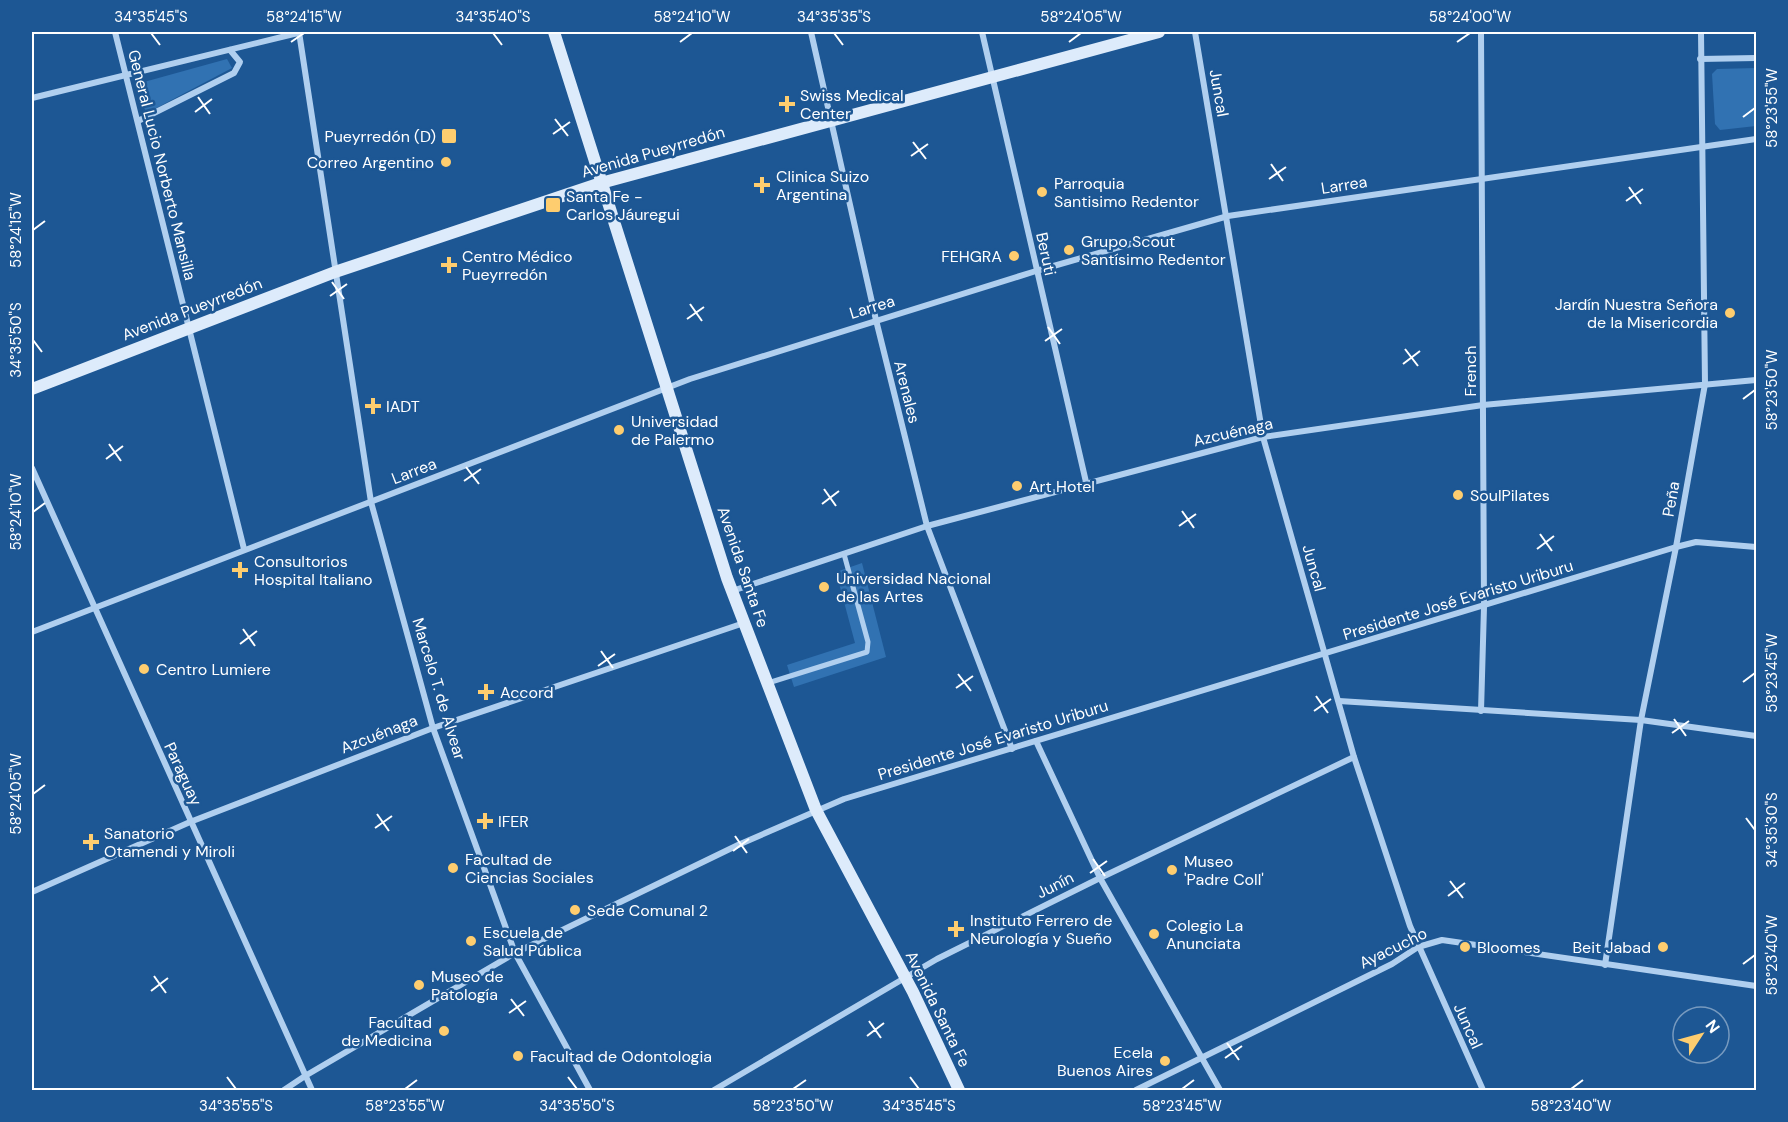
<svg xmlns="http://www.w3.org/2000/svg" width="1788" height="1122" font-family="'DM Sans',sans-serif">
<rect width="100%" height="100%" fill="#1d5794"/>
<g fill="#3172b2">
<path d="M 227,59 L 232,68 L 147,113 C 140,102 139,95 144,82 Z"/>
<polygon points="1756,68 1756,126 1720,130 1715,124 1712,74 1717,69"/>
<polygon points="862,563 886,657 794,687 787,665 855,643 836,572"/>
</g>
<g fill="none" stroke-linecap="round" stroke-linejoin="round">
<polyline stroke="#b0cfef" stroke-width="5" points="768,683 867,652 868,642 844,554"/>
<g stroke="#b0cfef" stroke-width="6">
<polyline points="115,32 244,549"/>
<polyline points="299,32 371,502 433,728 515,953 590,1090"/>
<polyline points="811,32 876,320 927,526 1012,749"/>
<polyline points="982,32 1086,482"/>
<polyline points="1195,32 1263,437 1354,757 1410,926 1483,1090"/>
<polyline points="1700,59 1756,58"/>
<polyline points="32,98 302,32"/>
<polyline points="138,121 234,73 240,62 230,50"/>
<polyline points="32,468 312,1090"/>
<polyline points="732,591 927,526 1263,437 1483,405 1756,380"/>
<polyline points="32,632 690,379 1036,271 1228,216 1756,139"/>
<polyline points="1339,701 1641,720 1756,736"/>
<polyline points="1481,711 1484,607 1481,32"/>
<polyline points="1036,741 1100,878 1220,1090"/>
<polyline points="32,892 190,822 433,728 744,623"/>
<polyline points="1605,965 1641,720 1676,547 1705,384 1701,32"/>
<polyline points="284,1090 305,1076 515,953 738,845 844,799 1676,547 1696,542 1756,547"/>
<polyline points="714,1090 937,959 1100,878 1354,757"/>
<polyline points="1136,1090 1392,964 1418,947 1442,940 1756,986"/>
</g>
<g stroke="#ddebfb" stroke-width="12">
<polyline points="554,32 727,578 816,810 913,992 959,1090"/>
<polyline points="32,389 335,272 601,183 1159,32"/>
</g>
</g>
<path fill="none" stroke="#fff" stroke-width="2" d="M 151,33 L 160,45M 493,33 L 502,45M 834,33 L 843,45M 291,42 L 304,33M 680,42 L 692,33M 1069,42 L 1081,33M 1457,42 L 1470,33M 198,97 L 210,114M 195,112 L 212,99M 1743,117 L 1755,108M 555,119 L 568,136M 553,134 L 570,122M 913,142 L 926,159M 911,156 L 928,144M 1271,164 L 1283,181M 1269,179 L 1286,167M 1629,187 L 1641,204M 1626,201 L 1643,189M 33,230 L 45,221M 332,282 L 344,299M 330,296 L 347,284M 690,304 L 702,321M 687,319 L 704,307M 1048,327 L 1060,344M 33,340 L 42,352M 1045,341 L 1062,329M 1405,349 L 1418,366M 1403,364 L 1420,351M 1743,399 L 1755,390M 109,444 L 121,461M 106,459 L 123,446M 466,467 L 479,484M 464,481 L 481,469M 824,489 L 836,506M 822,504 L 839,491M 1182,511 L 1194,528M 33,512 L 45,503M 1179,526 L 1196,514M 1540,534 L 1552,551M 1537,549 L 1554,536M 243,629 L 255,646M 240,644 L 257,631M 601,651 L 613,668M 598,666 L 615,654M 958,674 L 971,691M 1743,682 L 1755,673M 956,688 L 973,676M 1316,696 L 1328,713M 1314,711 L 1331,699M 1674,719 L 1686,736M 1672,733 L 1689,721M 33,794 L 45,785M 377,814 L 389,831M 1746,818 L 1755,830M 375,828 L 392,816M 735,836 L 747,853M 733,851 L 749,839M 1093,859 L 1105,876M 1090,873 L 1107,861M 1450,881 L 1463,898M 1448,896 L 1465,883M 1743,964 L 1755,955M 154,976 L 166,993M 151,991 L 168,978M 511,999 L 524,1016M 509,1013 L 526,1001M 869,1021 L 881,1038M 867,1036 L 884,1023M 1227,1043 L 1239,1060M 1225,1058 L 1242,1046M 227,1077 L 236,1089M 568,1077 L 577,1089M 910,1077 L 919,1089M 405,1089 L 417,1080M 793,1089 L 806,1080M 1182,1089 L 1194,1080M 1571,1089 L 1583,1080"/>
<g fill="#fecd6f" stroke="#1d5794" stroke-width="2">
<path d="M784 95h6v6h6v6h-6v6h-6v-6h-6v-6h6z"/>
<rect x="441" y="128" width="16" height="16" rx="3"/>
<circle cx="446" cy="162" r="6"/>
<path d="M759 176h6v6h6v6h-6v6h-6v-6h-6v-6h6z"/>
<circle cx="1042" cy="192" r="6"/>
<rect x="545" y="197" width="16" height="16" rx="3"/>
<circle cx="1069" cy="250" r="6"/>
<circle cx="1014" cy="256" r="6"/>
<path d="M446 256h6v6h6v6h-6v6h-6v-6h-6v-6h6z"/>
<circle cx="1730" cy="313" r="6"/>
<path d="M370 397h6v6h6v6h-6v6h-6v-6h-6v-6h6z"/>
<circle cx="619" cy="430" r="6"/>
<circle cx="1017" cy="486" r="6"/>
<circle cx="1458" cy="495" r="6"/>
<path d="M237 561h6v6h6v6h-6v6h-6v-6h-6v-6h6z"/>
<circle cx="824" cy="587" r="6"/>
<circle cx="144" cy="669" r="6"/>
<path d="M483 683h6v6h6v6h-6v6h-6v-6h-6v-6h6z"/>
<path d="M482 812h6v6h6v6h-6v6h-6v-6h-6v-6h6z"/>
<path d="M88 833h6v6h6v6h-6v6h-6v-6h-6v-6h6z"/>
<circle cx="453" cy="868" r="6"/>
<circle cx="1172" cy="870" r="6"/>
<circle cx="575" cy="910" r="6"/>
<path d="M953 920h6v6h6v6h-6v6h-6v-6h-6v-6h6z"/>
<circle cx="1154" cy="934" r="6"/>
<circle cx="471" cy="941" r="6"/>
<circle cx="1465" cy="947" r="6"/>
<circle cx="1663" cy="947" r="6"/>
<circle cx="419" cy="985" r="6"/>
<circle cx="444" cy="1031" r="6"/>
<circle cx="518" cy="1056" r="6"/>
<circle cx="1165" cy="1061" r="6"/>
</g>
<g text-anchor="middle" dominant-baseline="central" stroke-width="5" stroke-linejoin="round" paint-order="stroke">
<g font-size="16" fill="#fff" stroke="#1d5794">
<text transform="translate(1219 93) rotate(80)">Juncal</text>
<text transform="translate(653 152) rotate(-16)">Avenida Pueyrredón</text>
<text transform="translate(162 165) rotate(76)">General Lucio Norberto Mansilla</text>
<text transform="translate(1344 185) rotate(-9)">Larrea</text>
<text transform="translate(1046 254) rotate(78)">Beruti</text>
<text transform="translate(872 307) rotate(-17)">Larrea</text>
<text transform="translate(192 309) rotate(-21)">Avenida Pueyrredón</text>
<text transform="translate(1470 371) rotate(-90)">French</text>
<text transform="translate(907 392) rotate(76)">Arenales</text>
<text transform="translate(1233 432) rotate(-13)">Azcuénaga</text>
<text transform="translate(414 471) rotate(-21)">Larrea</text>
<text transform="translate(1671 499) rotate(-80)">Peña</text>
<text transform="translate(743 567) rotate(71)">Avenida Santa Fe</text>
<text transform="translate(1314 568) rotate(74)">Juncal</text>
<text transform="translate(1458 600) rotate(-17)">Presidente José Evaristo Uriburu</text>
<text transform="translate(439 689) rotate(73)">Marcelo T. de Alvear</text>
<text transform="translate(379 734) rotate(-21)">Azcuénaga</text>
<text transform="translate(993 740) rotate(-17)">Presidente José Evaristo Uriburu</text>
<text transform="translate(183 774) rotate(65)">Paraguay</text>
<text transform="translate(1055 885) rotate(-27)">Junín</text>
<text transform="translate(1393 948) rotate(-26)">Ayacucho</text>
<text transform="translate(938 1009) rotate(64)">Avenida Santa Fe</text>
<text transform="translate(1468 1026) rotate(66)">Juncal</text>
</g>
<g font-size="16" fill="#fff" stroke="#1d5794" text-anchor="start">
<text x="800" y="95">Swiss Medical<tspan x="800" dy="18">Center</tspan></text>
<text x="436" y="136" text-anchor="end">Pueyrredón (D)</text>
<text x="434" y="162" text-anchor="end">Correo Argentino</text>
<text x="776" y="176">Clinica Suizo<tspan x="776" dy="18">Argentina</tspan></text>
<text x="1054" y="183">Parroquia<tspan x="1054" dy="18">Santisimo Redentor</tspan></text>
<text x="566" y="196">Santa Fe -<tspan x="566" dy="18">Carlos Jáuregui</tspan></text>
<text x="1081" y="241">Grupo Scout<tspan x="1081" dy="18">Santísimo Redentor</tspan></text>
<text x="462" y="256">Centro Médico<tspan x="462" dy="18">Pueyrredón</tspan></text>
<text x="1002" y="256" text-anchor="end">FEHGRA</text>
<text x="1718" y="304" text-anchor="end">Jardín Nuestra Señora<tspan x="1718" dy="18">de la Misericordia</tspan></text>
<text x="386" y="406">IADT</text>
<text x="631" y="421">Universidad<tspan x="631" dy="18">de Palermo</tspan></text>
<text x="1029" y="486">Art Hotel</text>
<text x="1470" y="495">SoulPilates</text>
<text x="254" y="561">Consultorios<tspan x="254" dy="18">Hospital Italiano</tspan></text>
<text x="836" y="578">Universidad Nacional<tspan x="836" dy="18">de las Artes</tspan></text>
<text x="156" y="669">Centro Lumiere</text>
<text x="500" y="692">Accord</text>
<text x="498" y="821">IFER</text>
<text x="104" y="833">Sanatorio<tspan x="104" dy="18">Otamendi y Miroli</tspan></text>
<text x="465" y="859">Facultad de<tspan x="465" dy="18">Ciencias Sociales</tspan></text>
<text x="1184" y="861">Museo<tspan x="1184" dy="18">'Padre Coll'</tspan></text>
<text x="587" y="910">Sede Comunal 2</text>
<text x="970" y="920">Instituto Ferrero de<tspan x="970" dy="18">Neurología y Sueño</tspan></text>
<text x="1166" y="925">Colegio La<tspan x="1166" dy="18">Anunciata</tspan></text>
<text x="483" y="932">Escuela de<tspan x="483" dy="18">Salud Pública</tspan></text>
<text x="1477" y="947">Bloomes</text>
<text x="1651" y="947" text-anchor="end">Beit Jabad</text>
<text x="431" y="976">Museo de<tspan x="431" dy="18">Patología</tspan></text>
<text x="432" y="1022" text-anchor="end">Facultad<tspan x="432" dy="18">de Medicina</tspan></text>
<text x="1153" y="1052" text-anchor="end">Ecela<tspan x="1153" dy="18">Buenos Aires</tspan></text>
<text x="530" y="1056">Facultad de Odontologia</text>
</g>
</g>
<rect width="1788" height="1122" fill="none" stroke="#1d5794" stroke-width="66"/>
<g transform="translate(1701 1035) rotate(54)"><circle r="28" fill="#1d5794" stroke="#779abf" stroke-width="1.5"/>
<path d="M0-4.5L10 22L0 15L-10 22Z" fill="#fecd6f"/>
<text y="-9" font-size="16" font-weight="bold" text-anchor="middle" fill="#ffffff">N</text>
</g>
<rect x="33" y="33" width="1722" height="1056" fill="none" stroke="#fff" stroke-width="2"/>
<g font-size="15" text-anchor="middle" fill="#fff">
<text x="151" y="22">34°35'45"S</text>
<text x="304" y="22">58°24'15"W</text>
<text x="493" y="22">34°35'40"S</text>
<text x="692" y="22">58°24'10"W</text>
<text x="834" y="22">34°35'35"S</text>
<text x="1081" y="22">58°24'05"W</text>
<text x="1470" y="22">58°24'00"W</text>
<text transform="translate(1772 108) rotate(-90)" y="5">58°23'55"W</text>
<text transform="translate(16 230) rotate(-90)" y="5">58°24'15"W</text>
<text transform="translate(16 340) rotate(-90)" y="5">34°35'50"S</text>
<text transform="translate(1772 390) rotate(-90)" y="5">58°23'50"W</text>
<text transform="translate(16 512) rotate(-90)" y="5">58°24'10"W</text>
<text transform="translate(1772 673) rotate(-90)" y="5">58°23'45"W</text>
<text transform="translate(16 794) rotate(-90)" y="5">58°24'05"W</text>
<text transform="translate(1772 830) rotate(-90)" y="5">34°35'30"S</text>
<text transform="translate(1772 955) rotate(-90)" y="5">58°23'40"W</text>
<text x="236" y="1111">34°35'55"S</text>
<text x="405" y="1111">58°23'55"W</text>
<text x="577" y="1111">34°35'50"S</text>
<text x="793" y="1111">58°23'50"W</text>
<text x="919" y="1111">34°35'45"S</text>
<text x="1182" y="1111">58°23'45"W</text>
<text x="1571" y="1111">58°23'40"W</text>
</g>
</svg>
